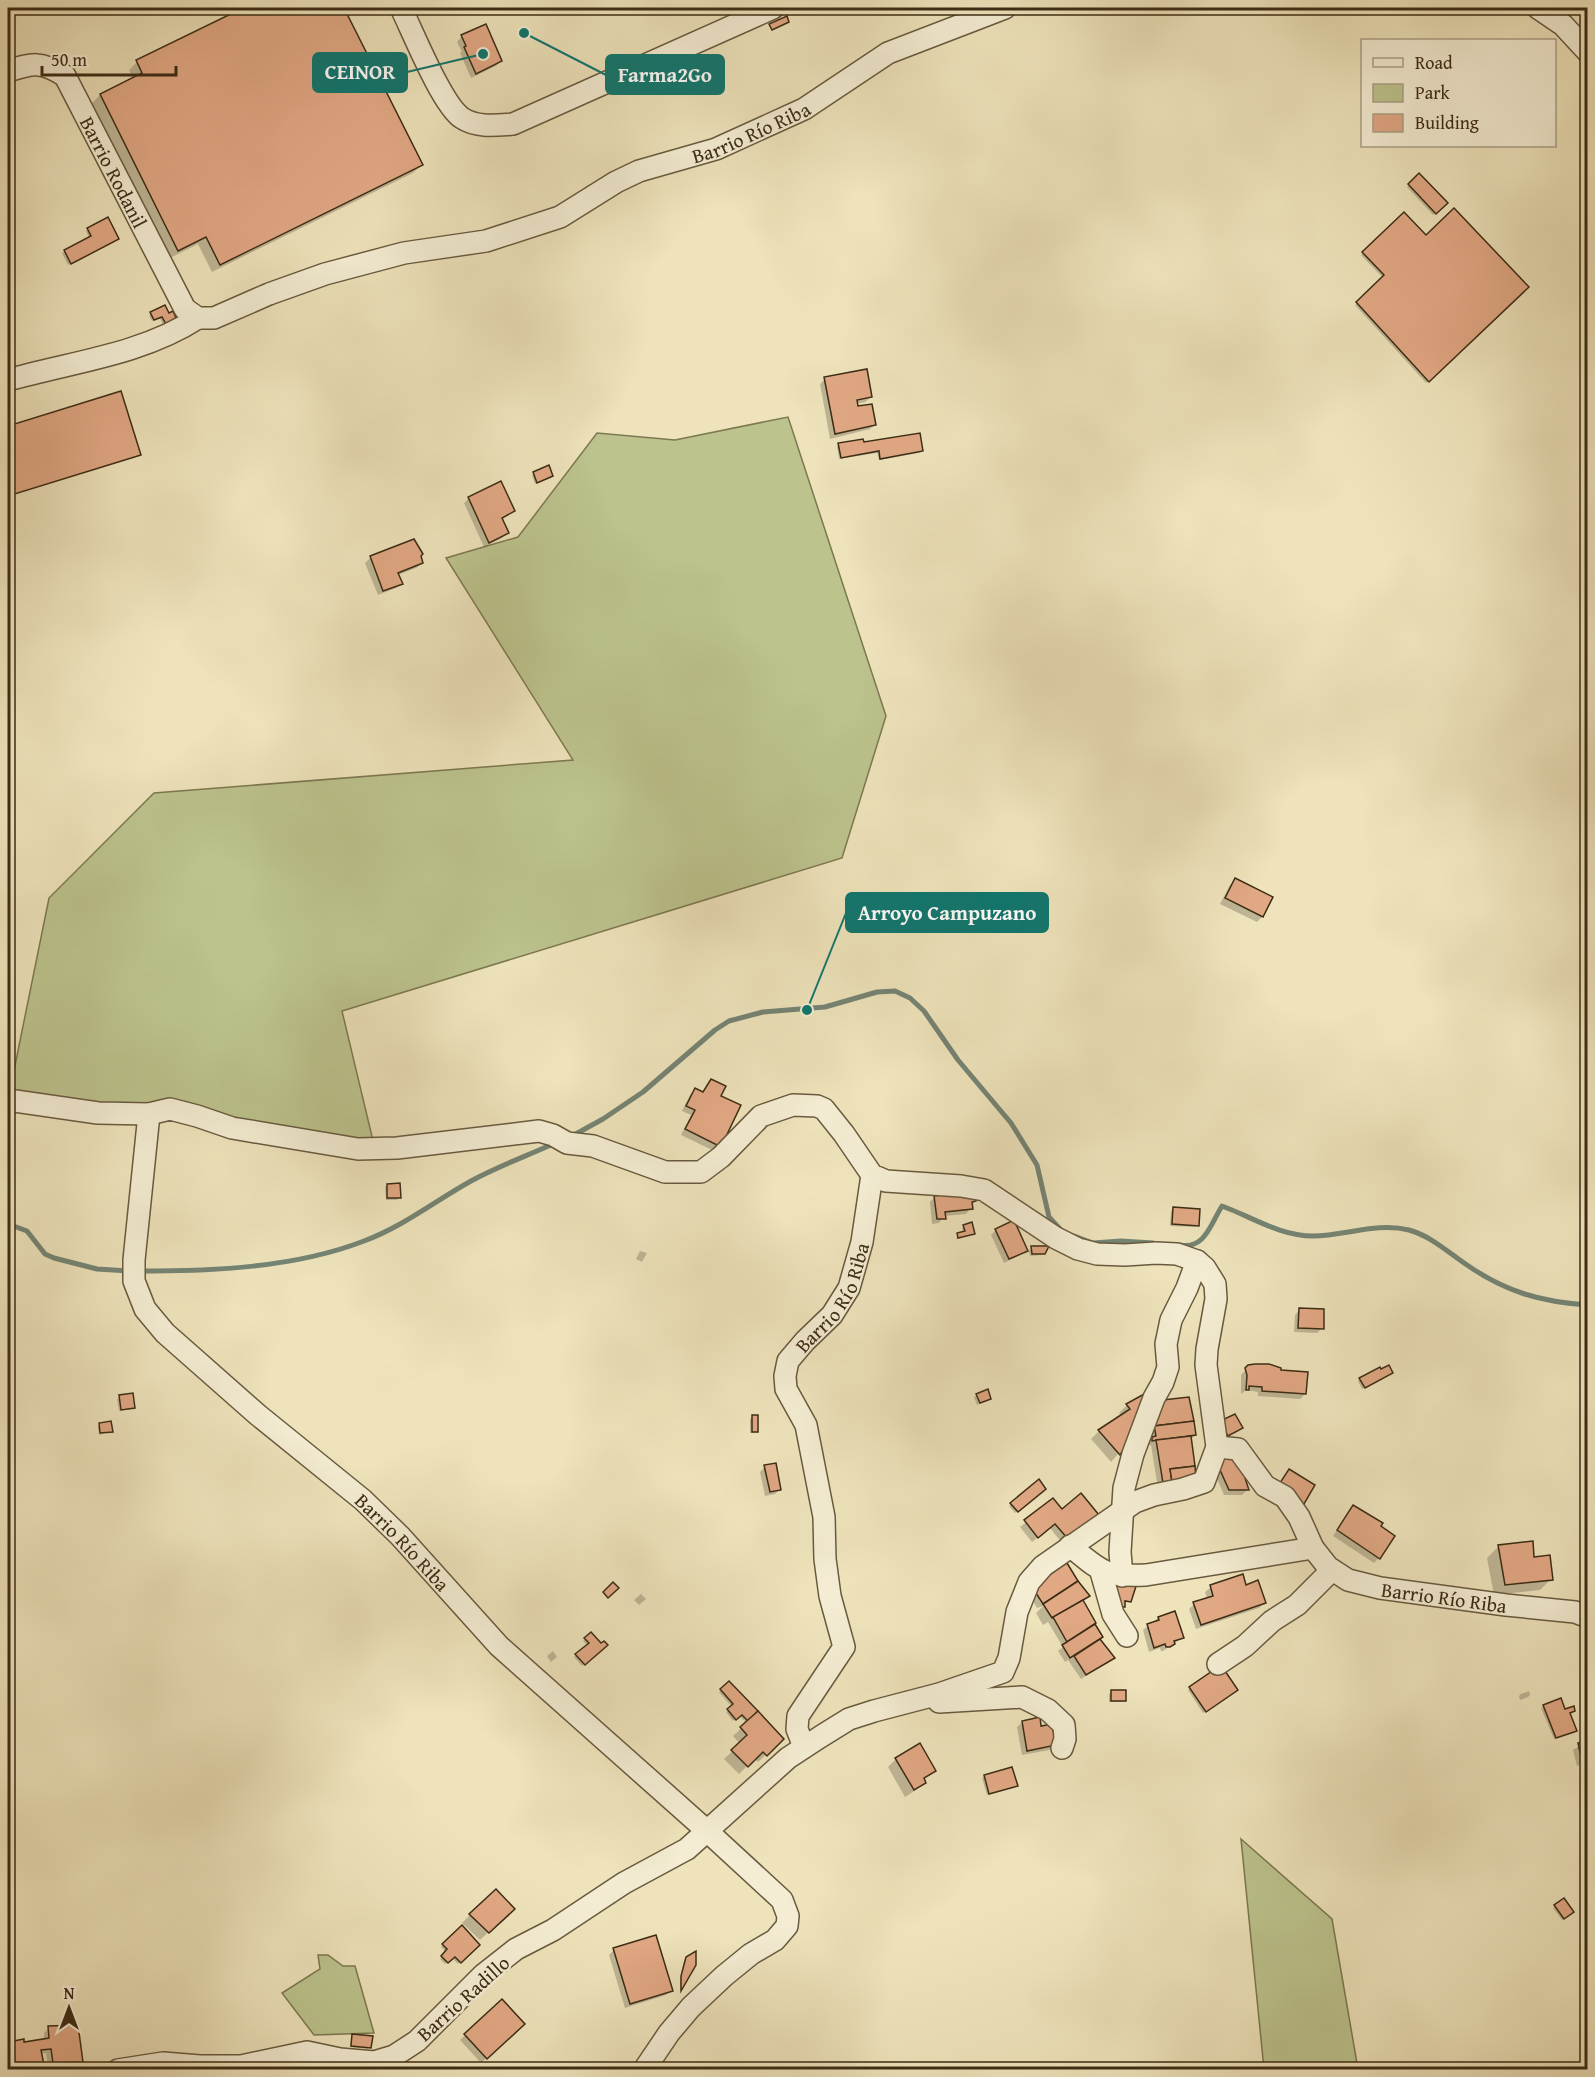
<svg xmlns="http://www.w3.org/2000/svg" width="1595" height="2077" font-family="'Gentium Book Plus',serif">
<rect width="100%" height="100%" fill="#eee3bb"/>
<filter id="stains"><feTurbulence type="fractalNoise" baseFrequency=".00333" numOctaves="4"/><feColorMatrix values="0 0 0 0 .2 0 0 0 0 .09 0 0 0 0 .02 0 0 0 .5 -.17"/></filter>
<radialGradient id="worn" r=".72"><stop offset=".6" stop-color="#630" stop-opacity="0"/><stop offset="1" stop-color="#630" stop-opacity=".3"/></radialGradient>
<g fill="#bcc38d" stroke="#7c7851" stroke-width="1.5">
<polygon points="788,417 886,716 842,858 342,1011 375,1149 170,1109 8,1100 49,898 154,793 573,760 446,558 518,537 597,433 675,440"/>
<polygon points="1241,1839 1332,1919 1358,2069 1264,2069"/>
<polygon points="318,1955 328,1955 343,1966 355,1966 374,2033 314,2035 282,1993 320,1969"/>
</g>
<g fill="#0003">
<polygon points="246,8 342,8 421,165 413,173 212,272 198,244 170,258 92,103 100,95 133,79 129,70 137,62"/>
<polygon points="462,36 501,61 496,66 471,78 460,53 462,52 457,42"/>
<polygon points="1419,175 1446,203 1433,215 1407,187"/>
<polygon points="1404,214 1426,237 1527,287 1426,383 1355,305 1383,278 1361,255"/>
<polygon points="88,229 115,240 68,265 62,253 89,238 86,231"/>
<polygon points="151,314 168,315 174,318 163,325 160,318 152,321 149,316"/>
<polygon points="825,379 871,397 865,402 856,404 857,408 875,424 870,429 830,439 820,384"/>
<polygon points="120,393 139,454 137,456 8,496 8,427"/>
<polygon points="839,444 862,444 922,451 919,453 879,460 877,453 839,459 837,447"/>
<polygon points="534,473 551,476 535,484 532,475"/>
<polygon points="469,498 513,511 501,520 507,533 502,538 484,547 464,503"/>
<polygon points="413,541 422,563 416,568 398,575 401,583 396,588 378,595 365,563 370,558"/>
<polygon points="1235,880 1271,898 1262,917 1257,922 1220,904 1230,885"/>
<polygon points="711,1081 719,1096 719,1146 714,1151 681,1135 691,1115 682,1111 690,1095 695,1089 702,1093"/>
<polygon points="388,1185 399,1197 397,1200 386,1200 385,1187"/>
<polygon points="935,1197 975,1201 966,1214 944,1216 939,1223 932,1224 930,1202"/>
<polygon points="1173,1209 1197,1225 1195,1227 1170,1226 1171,1211"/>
<polygon points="964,1226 974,1233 956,1239 958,1235 963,1233 962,1228"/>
<polygon points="996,1230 1026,1250 1021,1255 1004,1263 991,1235"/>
<polygon points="1032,1248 1044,1253 1041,1255 1030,1256 1029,1250"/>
<polygon points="640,1251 647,1253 642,1262 636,1259"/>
<polygon points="1300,1309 1322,1328 1317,1333 1294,1332 1295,1315"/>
<polygon points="1249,1366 1279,1371 1305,1394 1300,1399 1258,1396 1258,1392 1246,1390 1241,1394 1241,1375"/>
<polygon points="1392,1373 1362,1389 1358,1381 1360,1379"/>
<polygon points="987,1391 990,1399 977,1405 974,1397"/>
<polygon points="1144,1396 1139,1424 1118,1454 1111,1462 1091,1439 1099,1431 1121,1416 1119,1413 1127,1405"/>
<polygon points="120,1397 133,1407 131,1409 119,1411 117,1399"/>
<polygon points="1147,1411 1195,1435 1190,1440 1195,1479 1158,1488 1151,1445 1148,1445 1147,1444 1151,1440"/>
<polygon points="753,1417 756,1431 754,1433 750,1433 750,1419"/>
<polygon points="100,1424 111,1431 99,1435 98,1427"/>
<polygon points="1238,1465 1247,1490 1242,1495 1224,1495 1212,1467"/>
<polygon points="765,1467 780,1489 775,1494 765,1496 760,1472"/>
<polygon points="1038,1482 1044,1489 1015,1513 1009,1506"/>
<polygon points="1053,1500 1061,1511 1097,1514 1062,1543 1050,1528 1032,1542 1020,1527"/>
<polygon points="1349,1512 1379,1558 1374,1563 1333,1536"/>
<polygon points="1498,1547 1533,1558 1551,1579 1540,1590 1494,1595 1487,1558"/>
<polygon points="1211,1587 1245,1587 1264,1603 1259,1608 1196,1629 1189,1609 1194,1604 1207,1599 1205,1592"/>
<polygon points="1033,1588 1088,1596 1082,1602 1101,1637 1099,1640 1113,1657 1081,1679 1068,1660 1065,1662 1058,1651 1063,1647 1048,1622 1043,1625 1036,1613 1043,1606 1037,1608 1028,1593"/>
<polygon points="641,1594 646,1599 639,1605 634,1600"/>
<polygon points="1158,1618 1182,1638 1163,1651 1161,1651 1160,1648 1149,1652 1143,1630"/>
<polygon points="591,1634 601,1646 606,1645 582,1666 574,1657 588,1646 583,1641"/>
<polygon points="553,1651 557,1657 551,1662 547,1656"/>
<polygon points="1221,1667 1234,1692 1203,1713 1188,1690"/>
<polygon points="729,1683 782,1739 758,1762 754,1759 739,1774 724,1759 740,1744 733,1736 747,1723 739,1716 733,1721 726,1712 732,1707 719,1692"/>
<polygon points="1112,1691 1124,1700 1122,1702 1109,1702 1109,1694"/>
<polygon points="1529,1691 1530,1695 1528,1697 1520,1700 1519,1696 1521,1694"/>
<polygon points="1544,1706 1564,1711 1574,1710 1569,1714 1573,1732 1554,1739 1541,1708"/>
<polygon points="1023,1722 1040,1728 1054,1745 1049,1750 1022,1755 1017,1727"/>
<polygon points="1588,1740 1588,1771 1583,1770 1582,1765 1577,1766 1573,1750"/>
<polygon points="896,1759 935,1770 923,1780 925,1782 916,1790 905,1797 888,1767"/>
<polygon points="984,1776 1016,1786 987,1795 982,1778"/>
<polygon points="1555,1906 1570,1914 1562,1920 1553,1908"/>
<polygon points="470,1915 505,1917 480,1940 462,1923"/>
<polygon points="462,1928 478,1945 458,1964 452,1958 445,1964 440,1959 446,1952 441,1947"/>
<polygon points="614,1950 671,1990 666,1995 625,2008 609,1955"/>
<polygon points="687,1958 695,1965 680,1990 680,1979 684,1961"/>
<polygon points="502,2001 523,2024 481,2063 460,2040"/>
<polygon points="49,2028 81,2062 76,2067 48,2068 46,2053 41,2054 43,2070 8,2070 8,2044 44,2040 44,2033"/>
<polygon points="353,2036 370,2047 368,2049 350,2047 351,2038"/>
</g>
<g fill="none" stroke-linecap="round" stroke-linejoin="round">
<g stroke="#748474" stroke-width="5">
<polyline points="572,1136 603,1119 643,1092 715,1030 729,1021 763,1012 825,1007 877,992 895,991 910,998 924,1011 958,1060 1011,1123 1037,1165 1049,1217 1060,1229"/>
<polyline points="8,1224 27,1231 45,1254 54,1258 97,1269 129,1271"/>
<polyline points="1074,1236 1093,1243 1121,1241 1153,1243"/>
<path d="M 1180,1245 C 1205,1250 1211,1223 1222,1206 C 1252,1217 1280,1236 1313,1236 C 1345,1236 1376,1222 1409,1230 C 1431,1236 1449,1253 1467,1265 C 1506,1292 1541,1302 1588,1305"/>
<path d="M 139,1271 C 213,1271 294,1268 364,1241 C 404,1226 435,1201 471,1181 C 498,1166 527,1156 555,1143"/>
</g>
</g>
<g fill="#e1a884" stroke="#3c2c15" stroke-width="1.5">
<polygon points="243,8 344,8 423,165 220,265 206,237 178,251 100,94 142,73 136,60"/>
<polygon points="787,16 789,22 772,30 769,24"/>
<polygon points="486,24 502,61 476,74 464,47 466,46 461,35"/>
<polygon points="1419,173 1448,203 1436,214 1408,184"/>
<polygon points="1454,208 1529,287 1429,382 1356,302 1384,275 1362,252 1404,212 1426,235"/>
<polygon points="108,217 119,239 71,264 64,250 91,236 87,228"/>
<polygon points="165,305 169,313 173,311 176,318 166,324 162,317 154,320 150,312"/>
<polygon points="867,369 872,397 857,400 858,406 872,404 876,425 835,434 824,377"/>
<polygon points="121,391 141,455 8,496 8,426"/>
<polygon points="920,433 923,451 880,459 879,451 841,458 838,443 863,439 864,442"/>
<polygon points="549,465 553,476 537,483 533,472"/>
<polygon points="501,481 515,511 502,518 509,533 489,543 468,497"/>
<polygon points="414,539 423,554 421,556 423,563 398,573 403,584 383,591 370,556"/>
<polygon points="1235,878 1273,897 1263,917 1225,898"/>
<polygon points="711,1079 726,1086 721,1096 741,1105 721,1147 685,1129 695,1110 686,1106 695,1088 703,1092"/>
<polygon points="400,1183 401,1198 387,1198 387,1184"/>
<polygon points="971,1191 975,1193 976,1201 972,1202 973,1209 945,1212 946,1219 937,1219 934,1196"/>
<polygon points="1173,1207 1200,1209 1199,1226 1172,1224"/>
<polygon points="1014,1220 1028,1251 1009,1259 995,1229"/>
<polygon points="972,1222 975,1234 958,1238 957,1233 965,1231 963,1225"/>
<polygon points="1031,1246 1049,1246 1045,1254 1032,1254"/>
<polygon points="1299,1308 1324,1309 1324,1329 1298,1328"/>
<polygon points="1255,1364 1269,1364 1281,1368 1281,1370 1308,1372 1306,1394 1262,1391 1262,1387 1249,1386 1249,1390 1246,1390 1247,1375 1245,1368 1248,1365"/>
<polygon points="1389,1365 1393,1373 1365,1388 1359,1378 1380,1367 1381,1369"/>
<polygon points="988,1389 991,1399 980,1403 976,1394"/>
<polygon points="133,1393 135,1408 121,1410 119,1395"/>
<polygon points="1146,1393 1140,1425 1120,1455 1098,1430 1130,1409 1126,1404"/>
<polygon points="1189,1397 1194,1421 1154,1426 1154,1401"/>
<polygon points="1235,1414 1243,1428 1228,1436 1220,1421"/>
<rect x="752" y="1415" width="6" height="17"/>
<polygon points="111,1421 113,1432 100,1433 99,1423"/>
<polygon points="1194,1421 1196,1435 1152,1441 1152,1437 1156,1436 1154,1426"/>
<polygon points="1191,1436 1195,1466 1170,1469 1172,1482 1163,1483 1156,1440"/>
<polygon points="1233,1453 1244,1475 1249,1490 1229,1490 1216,1461"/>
<polygon points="776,1463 781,1490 770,1492 764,1465"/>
<polygon points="1195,1466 1196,1479 1172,1482 1170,1469"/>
<polygon points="1289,1469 1315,1485 1304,1504 1278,1486"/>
<polygon points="1039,1479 1046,1489 1018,1512 1010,1503"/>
<polygon points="1081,1493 1099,1515 1068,1539 1055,1524 1038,1538 1024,1520 1053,1498 1062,1509"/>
<polygon points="1353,1505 1383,1523 1381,1526 1395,1536 1380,1559 1337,1530"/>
<polygon points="1533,1541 1534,1557 1550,1555 1553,1580 1505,1585 1498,1545"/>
<polygon points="1067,1563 1078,1581 1043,1604 1032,1587"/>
<polygon points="1243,1574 1246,1585 1258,1580 1266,1603 1201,1625 1193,1602 1213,1596 1210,1585"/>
<polygon points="1115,1580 1138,1580 1131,1602 1125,1601 1125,1607 1116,1607"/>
<polygon points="1078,1581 1090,1596 1052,1618 1043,1604"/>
<polygon points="613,1582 619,1588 608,1598 603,1592"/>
<polygon points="1083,1600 1096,1623 1067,1642 1053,1617"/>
<polygon points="1175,1611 1184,1638 1174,1641 1175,1644 1170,1647 1166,1647 1165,1644 1154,1648 1147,1624 1159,1620 1158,1617"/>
<polygon points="1095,1624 1103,1637 1070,1658 1062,1645"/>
<polygon points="591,1632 601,1643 604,1641 608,1645 585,1665 575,1654 589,1643 584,1638"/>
<polygon points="1100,1639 1115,1658 1086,1675 1074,1656"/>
<polygon points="1221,1665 1238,1690 1206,1712 1189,1687"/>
<polygon points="729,1681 758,1711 748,1721 742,1715 736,1720 727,1709 733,1704 720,1689"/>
<rect x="1111" y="1690" width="15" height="11"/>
<polygon points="1561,1698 1565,1709 1574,1706 1575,1711 1570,1713 1577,1731 1556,1738 1543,1705"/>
<polygon points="758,1711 784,1739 767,1756 763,1752 748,1767 731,1750 747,1735 740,1727"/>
<polygon points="1040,1717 1041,1726 1052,1724 1056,1745 1027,1751 1022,1721"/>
<polygon points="1588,1738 1588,1765 1586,1761 1582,1762 1578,1743 1585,1742 1584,1739"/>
<polygon points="920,1743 936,1771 924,1778 926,1783 914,1790 895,1758"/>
<polygon points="1012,1767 1018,1786 989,1794 984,1775"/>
<polygon points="496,1889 515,1909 489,1933 469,1914"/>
<polygon points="1564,1898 1574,1912 1564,1919 1554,1905"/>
<polygon points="462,1925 480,1945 461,1963 455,1957 448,1963 441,1956 447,1949 442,1944"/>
<polygon points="656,1935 673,1991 630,2004 613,1948"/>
<polygon points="696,1951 696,1965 681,1991 681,1976 686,1957"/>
<polygon points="502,1999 525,2024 487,2059 464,2034"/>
<polygon points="78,2025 83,2062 53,2063 51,2049 41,2050 45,2070 8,2070 8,2042 24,2039 24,2042 49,2038 48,2026"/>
<polygon points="352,2034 373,2036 371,2048 351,2046"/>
</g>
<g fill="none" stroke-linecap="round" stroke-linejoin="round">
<defs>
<g id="minor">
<path d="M 401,8 C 413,32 442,105 462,118 C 477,128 497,125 513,124 L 773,8"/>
<polyline points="1538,8 1563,25 1588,52"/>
<path id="s1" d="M 8,71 C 33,63 41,61 65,76 L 185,309 L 198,318 L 214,318 L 269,294 L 325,274 L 404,253 L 486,241 L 560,217 L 616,182 L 639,171 L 716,149 L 804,109 L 888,53 L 1005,8"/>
<path d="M 8,380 C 71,362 141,355 198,318"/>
<polyline points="8,1100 98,1113 149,1114 170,1109 197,1116 232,1128 358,1149 397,1148 539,1131 553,1135 567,1143 593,1146 665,1172 701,1172 721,1157 761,1116 793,1105 817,1106 824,1109 844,1134 872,1175 886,1181 961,1186 984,1190 1056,1238 1078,1249 1097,1254 1125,1255 1156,1253 1177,1254 1197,1261 1205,1268 1215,1284 1216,1299 1207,1349 1206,1365 1217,1447 1204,1482 1183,1489 1154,1495 1135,1502 1043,1566 1029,1582 1017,1612 1009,1658 1003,1672 939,1694 874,1711 849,1719 820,1737 788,1758 687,1849 624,1883 553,1930 516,1949 483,1975 417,2041 394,2056 374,2062 340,2059 307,2052 241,2066 200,2066 163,2063 118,2070"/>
<path id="s2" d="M 149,1114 L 134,1260 L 134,1281 L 145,1309 L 165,1333 L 258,1415 L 363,1500 L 400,1536 L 499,1646 L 706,1830 L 782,1900 L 788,1916 L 787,1926 L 775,1940 L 751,1954 L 724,1976 L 691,2007 L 669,2033 L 644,2070"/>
<path id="s3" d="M 1217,1447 L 1238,1449 L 1265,1486 L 1285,1497 L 1299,1517 L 1313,1548 L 1328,1567 L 1348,1580 L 1380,1588 L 1506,1605 L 1575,1612 L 1588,1617"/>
<path d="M 1070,1546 C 1102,1572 1104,1577 1146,1575 L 1313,1548"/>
<polyline points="1101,1572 1113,1614 1127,1636"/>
<polyline points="1122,1576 1120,1552 1124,1488 1133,1454 1154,1398 1163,1382 1168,1367 1166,1344 1171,1320 1187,1288 1197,1261"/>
<polyline points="1218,1664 1245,1646 1272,1621 1297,1605 1332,1570"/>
<polyline points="939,1702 1022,1697 1048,1710 1064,1725 1065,1739 1062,1748"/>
<path id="s4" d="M 804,1747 L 797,1729 L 798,1716 L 844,1647 L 830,1596 L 825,1559 L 824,1517 L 806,1425 L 786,1389 L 785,1376 L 788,1361 L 805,1341 L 832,1315 L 849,1288 L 862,1242 L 872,1175"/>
</g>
</defs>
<use href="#minor" stroke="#685a3e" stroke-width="24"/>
<polyline stroke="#3c2c15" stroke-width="3" stroke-dasharray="1.5 3" stroke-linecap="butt" points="1584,825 1588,826"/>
<use href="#minor" stroke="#f4edd3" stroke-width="21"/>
</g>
<g text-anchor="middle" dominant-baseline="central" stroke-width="5" stroke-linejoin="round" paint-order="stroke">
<g font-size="20" fill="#3c2c15" stroke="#f4edd3">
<text stroke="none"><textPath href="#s1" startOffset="926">Barrio Río Riba</textPath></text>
<text stroke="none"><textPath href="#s1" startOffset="168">Barrio Rodanil</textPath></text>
<text stroke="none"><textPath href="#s4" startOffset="490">Barrio Río Riba</textPath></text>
<text stroke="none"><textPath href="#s2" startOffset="546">Barrio Río Riba</textPath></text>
<text stroke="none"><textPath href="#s3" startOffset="294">Barrio Río Riba</textPath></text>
<text transform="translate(463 1998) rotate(-42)">Barrio Radillo</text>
</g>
</g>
<path fill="none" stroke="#0f766e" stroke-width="2" d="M483 54L407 72M524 33L606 75M807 1010L846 913"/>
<g fill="#0f766e" stroke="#f4edd3" stroke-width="2">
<circle cx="483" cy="54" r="6"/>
<circle cx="524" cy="33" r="6"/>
<circle cx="807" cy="1010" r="6"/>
</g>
<g fill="#0f766e" stroke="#0f766e" stroke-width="2">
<rect x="313" y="53" width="94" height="39" rx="6"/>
<rect x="606" y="55" width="118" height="39" rx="6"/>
<rect x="846" y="893" width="202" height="39" rx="6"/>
</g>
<g font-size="21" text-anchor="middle" font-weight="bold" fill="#fff">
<text x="360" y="79">CEINOR</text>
<text x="665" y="82">Farma2Go</text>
<text x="947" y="920">Arroyo Campuzano</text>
</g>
<rect width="1595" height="2077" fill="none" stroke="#eee3bb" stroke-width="30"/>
<rect x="9" y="9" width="1577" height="2059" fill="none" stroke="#3c2c15" stroke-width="3"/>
<rect x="15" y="15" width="1565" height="2047" fill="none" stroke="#3c2c15" stroke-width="1.5"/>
<rect x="1361" y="39" width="195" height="108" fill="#f4edd3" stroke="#aaa087" stroke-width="1.5"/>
<rect x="1373" y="58" width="30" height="9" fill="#f4edd3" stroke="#aaa087" stroke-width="1.5"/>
<text x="1415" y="69" font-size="18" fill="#3c2c15">Road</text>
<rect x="1373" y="84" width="30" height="18" fill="#bcc38d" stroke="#aaa087" stroke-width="1.5"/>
<text x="1415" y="99" font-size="18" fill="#3c2c15">Park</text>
<rect x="1373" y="114" width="30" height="18" fill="#e1a884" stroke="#aaa087" stroke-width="1.5"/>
<text x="1415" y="129" font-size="18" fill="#3c2c15">Building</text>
<g transform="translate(69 2008)" stroke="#f4edd3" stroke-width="4.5" paint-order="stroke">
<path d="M0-4.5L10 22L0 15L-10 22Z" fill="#3c2c15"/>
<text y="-9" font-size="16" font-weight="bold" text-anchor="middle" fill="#3c2c15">N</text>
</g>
<path d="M42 66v9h134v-9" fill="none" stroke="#3c2c15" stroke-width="3"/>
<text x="51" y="66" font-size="18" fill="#3c2c15" stroke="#f4edd3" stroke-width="4.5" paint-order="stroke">50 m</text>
<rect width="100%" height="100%" filter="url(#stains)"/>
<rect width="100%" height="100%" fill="url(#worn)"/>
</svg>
